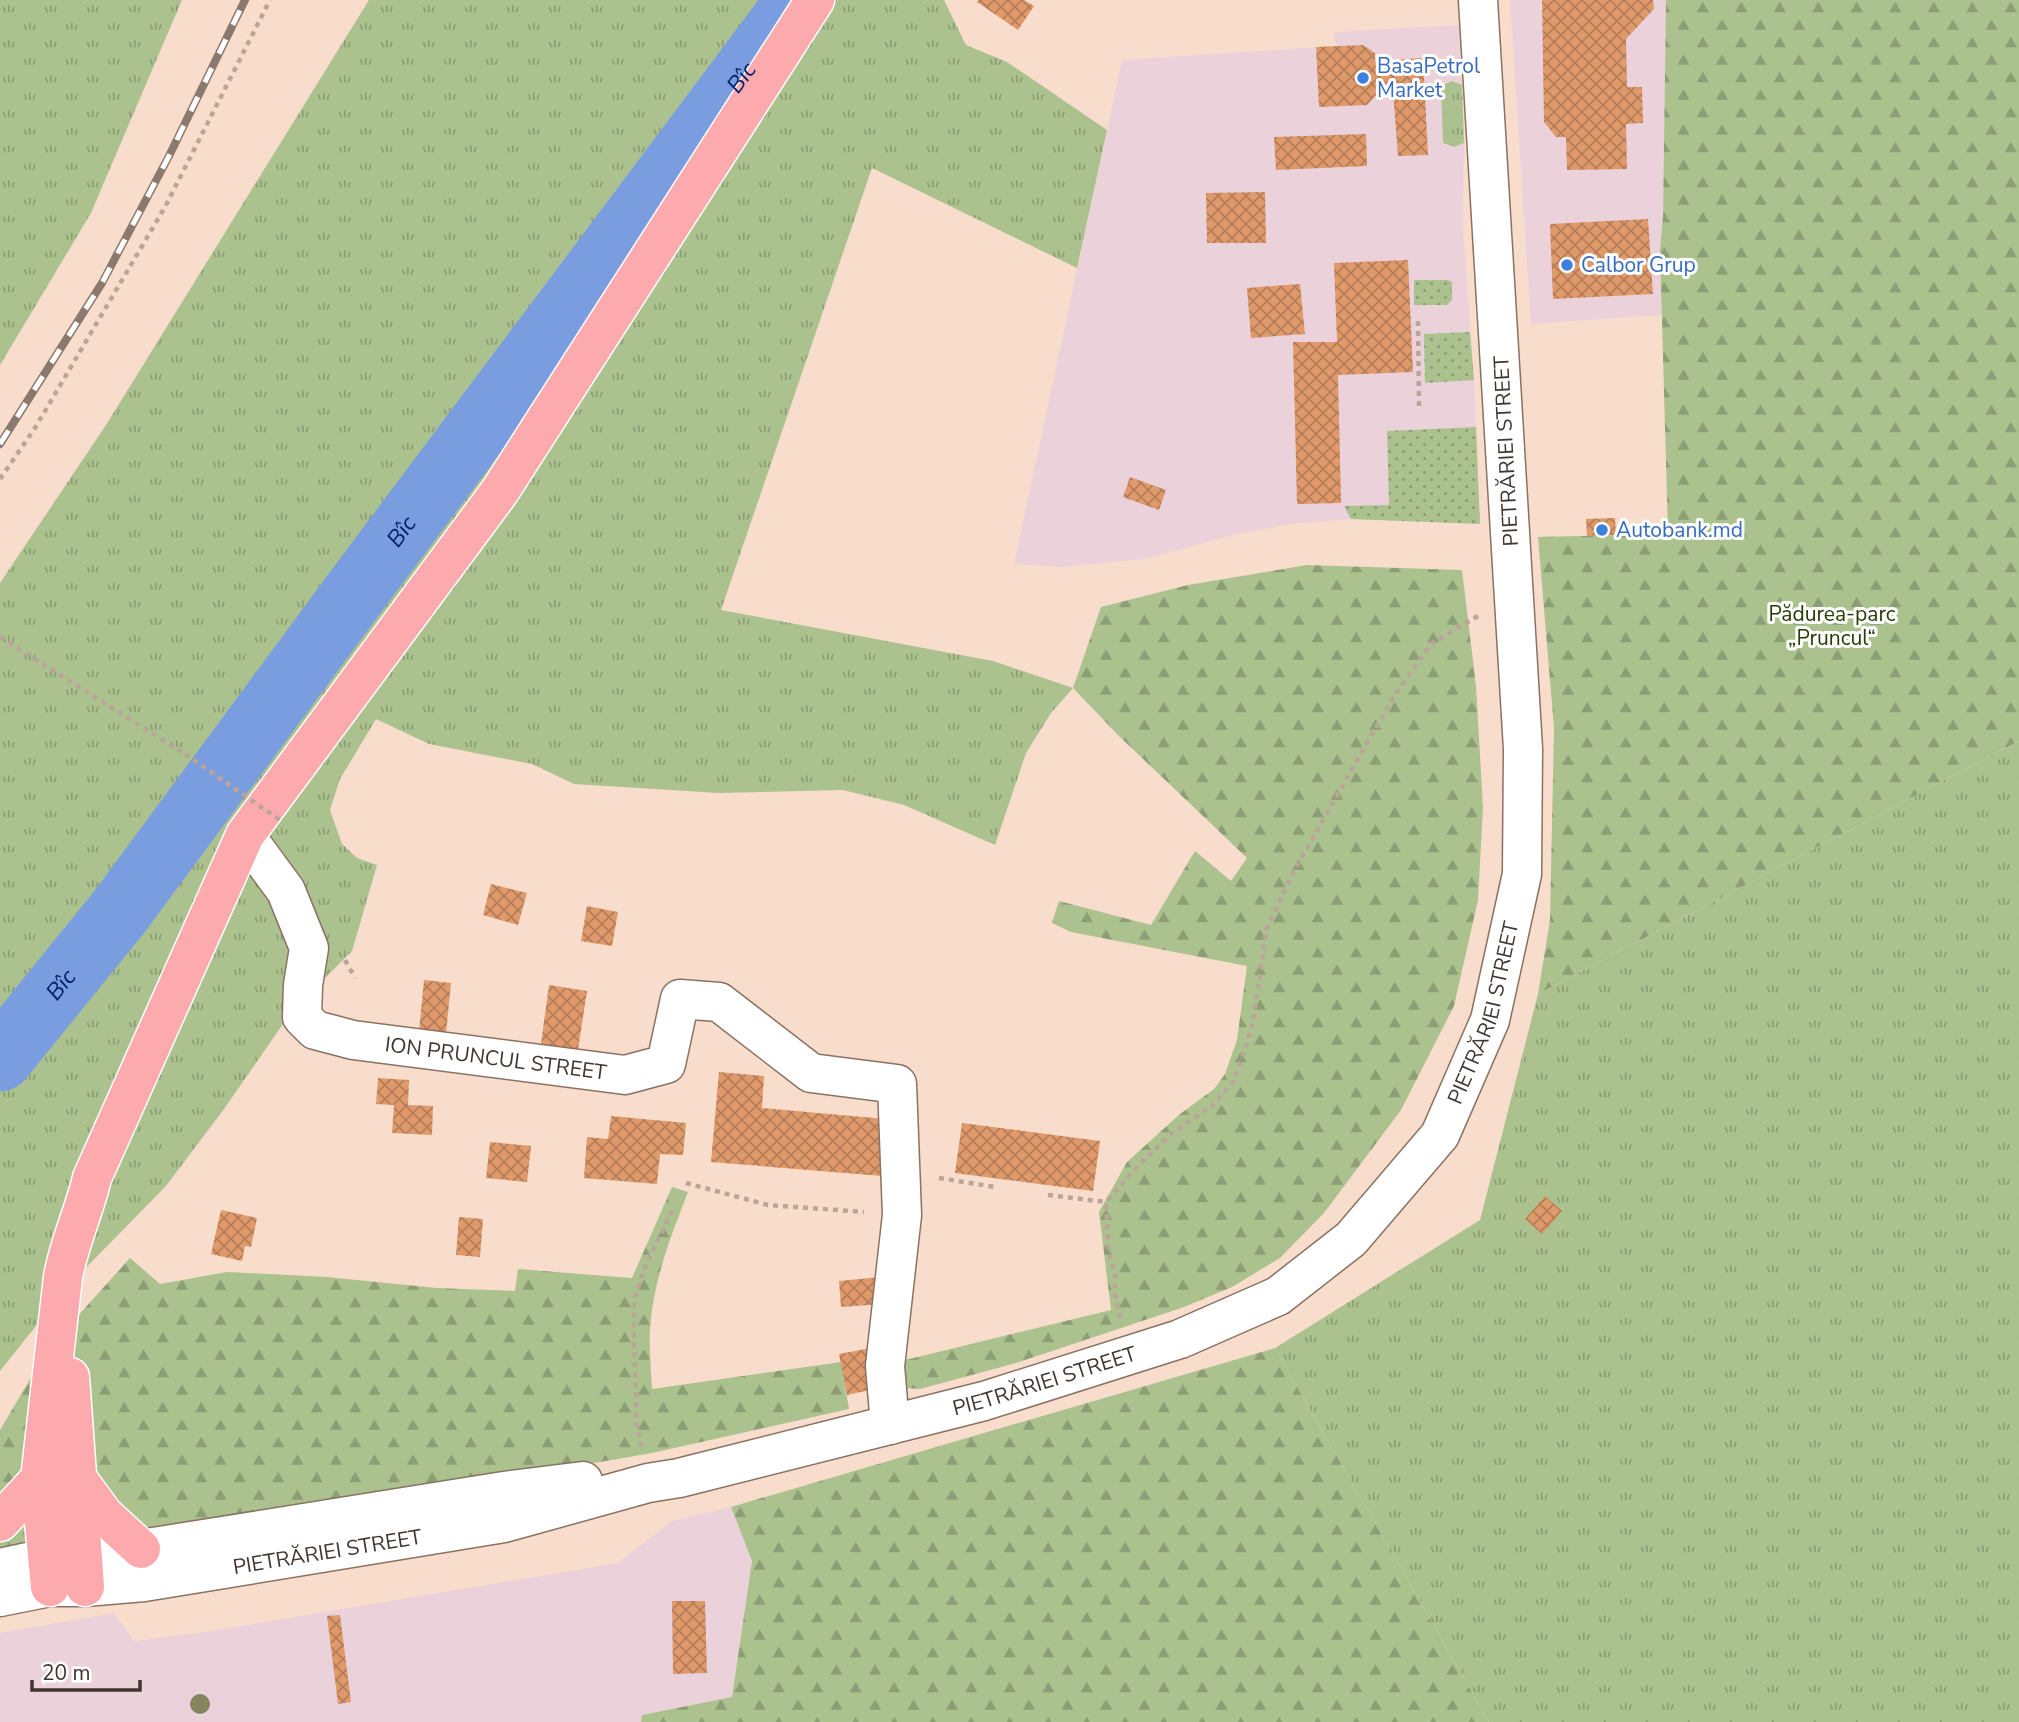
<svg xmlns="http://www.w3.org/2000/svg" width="2019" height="1722" font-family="'Nunito Sans',sans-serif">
<defs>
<pattern id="grass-tufts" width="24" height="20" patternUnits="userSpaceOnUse" patternTransform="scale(1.75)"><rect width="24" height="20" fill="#abc28f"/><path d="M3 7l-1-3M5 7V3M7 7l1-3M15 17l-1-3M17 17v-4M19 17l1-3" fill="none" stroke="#8d9e75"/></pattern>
<pattern id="forest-firs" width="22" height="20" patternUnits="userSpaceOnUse" patternTransform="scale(1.75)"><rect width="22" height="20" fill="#abc28f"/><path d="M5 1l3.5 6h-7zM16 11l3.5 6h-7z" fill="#8d9e75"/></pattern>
<pattern id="garden-dots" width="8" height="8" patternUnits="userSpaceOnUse" patternTransform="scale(1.75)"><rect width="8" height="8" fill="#abc28f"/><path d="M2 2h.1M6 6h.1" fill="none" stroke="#8d9e75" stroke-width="1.8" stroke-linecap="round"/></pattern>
<pattern id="building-cross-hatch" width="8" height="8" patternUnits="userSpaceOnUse" patternTransform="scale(1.75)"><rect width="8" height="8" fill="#df996a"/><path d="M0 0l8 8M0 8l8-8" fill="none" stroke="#b67e58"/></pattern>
</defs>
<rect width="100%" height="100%" fill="#f8ddcc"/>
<g fill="#ebd2da">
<polygon points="1510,0 1666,0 1663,216 1660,250 1662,315 1531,324"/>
<polygon points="1459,25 1464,143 1463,229 1474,380 1480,524 1351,519 1291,524 1234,535 1144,559 1061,567 1014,564 1122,60 1336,46 1334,32"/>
<polygon points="731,1507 752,1561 732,1697 642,1715 641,1722 0,1722 0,1633 114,1613 134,1641 205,1632 618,1563 672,1521"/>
</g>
<g fill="url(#grass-tufts)">
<polygon points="0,0 182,0 91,213 0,365"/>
<polygon points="369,0 944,0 966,45 1007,62 1107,130 1077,268 872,168 721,610 993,661 1073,688 1051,713 1026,753 995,845 904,805 843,790 719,793 574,784 532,764 429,744 376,719 340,779 330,810 342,844 357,858 377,865 352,951 292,1011 224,1109 166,1186 67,1287 0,1371 0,583 106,425"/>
<polygon points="1452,81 1462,85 1464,143 1454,147 1443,143 1441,86"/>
<polygon points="2019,741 2019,1722 1489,1722 1275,1348 1480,1220 1538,994"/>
</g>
<g fill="url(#forest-firs)">
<polygon points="1666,0 2019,0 2019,741 1538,994 1550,920 1554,728 1538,537 1668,534 1660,250 1663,216"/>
<polygon points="1307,565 1462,570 1476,686 1483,807 1478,900 1454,1006 1401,1110 1324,1213 1280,1258 1232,1287 1184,1307 1016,1363 920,1389 904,1388 897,1362 1111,1310 1099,1212 1127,1162 1180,1114 1214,1089 1225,1074 1237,1040 1247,966 1071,932 1052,923 1059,901 1151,925 1195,851 1231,881 1247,858 1119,736 1073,688 1101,607 1188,585"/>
<path d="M 672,1187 L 688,1192 C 671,1236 653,1281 650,1329 C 649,1348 651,1369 652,1389 L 841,1362 L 849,1409 L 652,1453 L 491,1481 L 0,1556 L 0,1430 L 48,1349 L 130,1258 L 160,1284 L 227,1272 L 327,1277 L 437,1288 L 515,1291 L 518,1269 L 632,1278 Z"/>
<polygon points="1275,1348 1489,1722 641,1722 642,1715 732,1697 752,1561 731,1507"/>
</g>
<g fill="url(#garden-dots)">
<polygon points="1414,280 1448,280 1452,282 1452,300 1447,305 1414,305"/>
<polygon points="1470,332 1474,380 1425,383 1424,334"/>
<polygon points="1476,427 1480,524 1351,519 1344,506 1389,505 1387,431"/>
</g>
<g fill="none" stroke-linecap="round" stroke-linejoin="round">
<path stroke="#7a9ddf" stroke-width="65" id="s1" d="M 0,1059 L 120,911 L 366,578 L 799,0"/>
</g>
<g fill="url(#building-cross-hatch)">
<polygon points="979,0 1024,0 1034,6 1018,30 977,2"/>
<polygon points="1542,0 1653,0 1654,9 1626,39 1627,87 1642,87 1643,123 1626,124 1627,169 1567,170 1566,137 1556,137 1544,122"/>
<polygon points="1363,45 1375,53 1375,61 1423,58 1428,155 1398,156 1393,91 1378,93 1367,105 1319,107 1316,47"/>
<polygon points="1366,134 1367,166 1276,170 1274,137"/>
<polygon points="1265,192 1266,243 1207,243 1206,193"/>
<polygon points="1648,219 1653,294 1553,299 1550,224"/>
<polygon points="1408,260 1413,372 1338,375 1341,503 1297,504 1293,342 1337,342 1334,263"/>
<polygon points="1300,284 1305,334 1251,338 1247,288"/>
<polygon points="1130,477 1166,490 1159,510 1123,497"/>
<polygon points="1615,518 1616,535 1587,536 1586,519"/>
<polygon points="491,884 527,893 518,925 483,915"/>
<polygon points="587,906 618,912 612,946 581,941"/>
<polygon points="424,980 451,983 445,1044 418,1042"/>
<polygon points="549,985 587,991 578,1050 541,1044"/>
<polygon points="719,1072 764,1076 762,1108 886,1119 882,1176 711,1162"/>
<polygon points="378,1078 409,1080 408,1105 433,1106 432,1135 392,1133 394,1105 376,1104"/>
<polygon points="611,1116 686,1123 683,1155 660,1154 657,1184 584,1178 587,1137 608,1139"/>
<polygon points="962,1123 1100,1141 1093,1191 955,1173"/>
<polygon points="490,1142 531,1146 527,1182 486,1178"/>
<polygon points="1545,1196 1562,1211 1542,1234 1525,1219"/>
<polygon points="221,1210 257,1218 251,1247 245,1246 242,1261 211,1254"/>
<polygon points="459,1217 483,1219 480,1257 456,1255"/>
<polygon points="881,1277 883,1304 841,1307 839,1281"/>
<polygon points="871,1348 879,1388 847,1395 839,1354"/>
<polygon points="672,1601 705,1601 707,1673 673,1674"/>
<polygon points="340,1615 351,1702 338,1704 327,1616"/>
</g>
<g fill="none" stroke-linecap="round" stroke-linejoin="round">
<defs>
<g id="minor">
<path id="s2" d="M 245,835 L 286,891 L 309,948 L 303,985 L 302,1017 L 315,1030 L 353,1040 L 625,1075 L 666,1064 L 680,999 L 719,1002 L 811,1073 L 897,1084 L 902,1215 L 885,1366 L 890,1425"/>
<polyline points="0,1568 46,1558 141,1549 504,1491 583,1481"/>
<path id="s3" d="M 0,1597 L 50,1587 L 85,1587 L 144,1582 L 504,1523 L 648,1483 L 679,1478 L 984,1401 L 1180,1339 L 1278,1296 L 1351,1239 L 1440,1135 L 1490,1020 L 1522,874 L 1523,749 L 1478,0"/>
</g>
<g id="highway">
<polyline points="70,1377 85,1587"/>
<polyline points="77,1478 104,1515 141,1549"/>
<polyline points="0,1522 40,1479"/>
<path d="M 50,1587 L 40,1479 L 63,1277 C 69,1243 84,1212 92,1178 L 245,835 L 500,491 L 815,0"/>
</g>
</defs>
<use href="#minor" stroke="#8a7263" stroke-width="41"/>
<use href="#highway" stroke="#fff" stroke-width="41"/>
<g stroke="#bba598" stroke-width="4.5" stroke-dasharray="5 5" stroke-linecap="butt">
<polyline points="1418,321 1419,406"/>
<polyline points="0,479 35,428 165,207 270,0"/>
<polyline points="0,637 185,754"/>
<polyline points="345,960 355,978"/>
<polyline points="939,1178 995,1187"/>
<polyline points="686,1183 768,1205 864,1212"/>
<polyline points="1048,1195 1106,1202"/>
<polyline points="1120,1318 1115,1294 1115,1274 1109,1254 1106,1202 1139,1165 1172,1133 1211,1107 1234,1081 1252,1028 1267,927 1295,869 1394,696 1431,644 1478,616"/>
<polyline points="641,1447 637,1425 634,1345 634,1300 644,1269 672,1211"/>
</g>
<use href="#minor" stroke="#fff" stroke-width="38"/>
<use href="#highway" stroke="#fcaaad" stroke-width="38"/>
<defs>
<polyline id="rail" points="0,444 102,283 169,156 245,0"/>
</defs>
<use href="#rail" stroke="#8b796e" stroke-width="8"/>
<use href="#rail" stroke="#fff" stroke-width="5" stroke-dasharray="16" stroke-linecap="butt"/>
<polyline stroke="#bba598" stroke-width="4.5" stroke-dasharray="5 5" stroke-linecap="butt" points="185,754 283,822"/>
</g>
<circle fill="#85845d" cx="200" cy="1704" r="10"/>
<g fill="#3f7fe0" stroke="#fff" stroke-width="2.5">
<circle cx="1363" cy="78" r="7"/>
<circle cx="1567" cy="265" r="7"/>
<circle cx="1602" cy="530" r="7"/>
</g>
<g text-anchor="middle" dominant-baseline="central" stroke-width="6" stroke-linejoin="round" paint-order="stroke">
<g font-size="21" fill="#366cbe" stroke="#fff" text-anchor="start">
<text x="1377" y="66">BasaPetrol<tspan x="1377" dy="24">Market</tspan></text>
<text x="1581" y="265">Calbor Grup</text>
<text x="1616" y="530">Autobank.md</text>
</g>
<g font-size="21" fill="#41362f" stroke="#fff">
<text transform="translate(1506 451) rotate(-93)">PIETRĂRIEI STREET</text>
<text stroke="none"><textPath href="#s3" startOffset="1678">PIETRĂRIEI STREET</textPath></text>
<text stroke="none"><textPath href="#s2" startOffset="402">ION PRUNCUL STREET</textPath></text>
<text stroke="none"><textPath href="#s3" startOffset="1069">PIETRĂRIEI STREET</textPath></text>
<text stroke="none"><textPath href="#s3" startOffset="331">PIETRĂRIEI STREET</textPath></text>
</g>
<g font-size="21" fill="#273b03" stroke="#fff">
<text x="1832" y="614">Pădurea-parc<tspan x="1832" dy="24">„Pruncul“</tspan></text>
</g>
<g font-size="23" font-style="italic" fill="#00206b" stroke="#fff">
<text stroke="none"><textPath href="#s1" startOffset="1230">Bîc</textPath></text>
<text stroke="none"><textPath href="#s1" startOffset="663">Bîc</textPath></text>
<text stroke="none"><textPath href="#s1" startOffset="96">Bîc</textPath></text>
</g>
</g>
<path d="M32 1680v10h108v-10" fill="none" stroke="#41362f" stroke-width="3.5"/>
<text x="42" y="1680" font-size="21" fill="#41362f" stroke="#ffffff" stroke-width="5" paint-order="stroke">20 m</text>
</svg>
